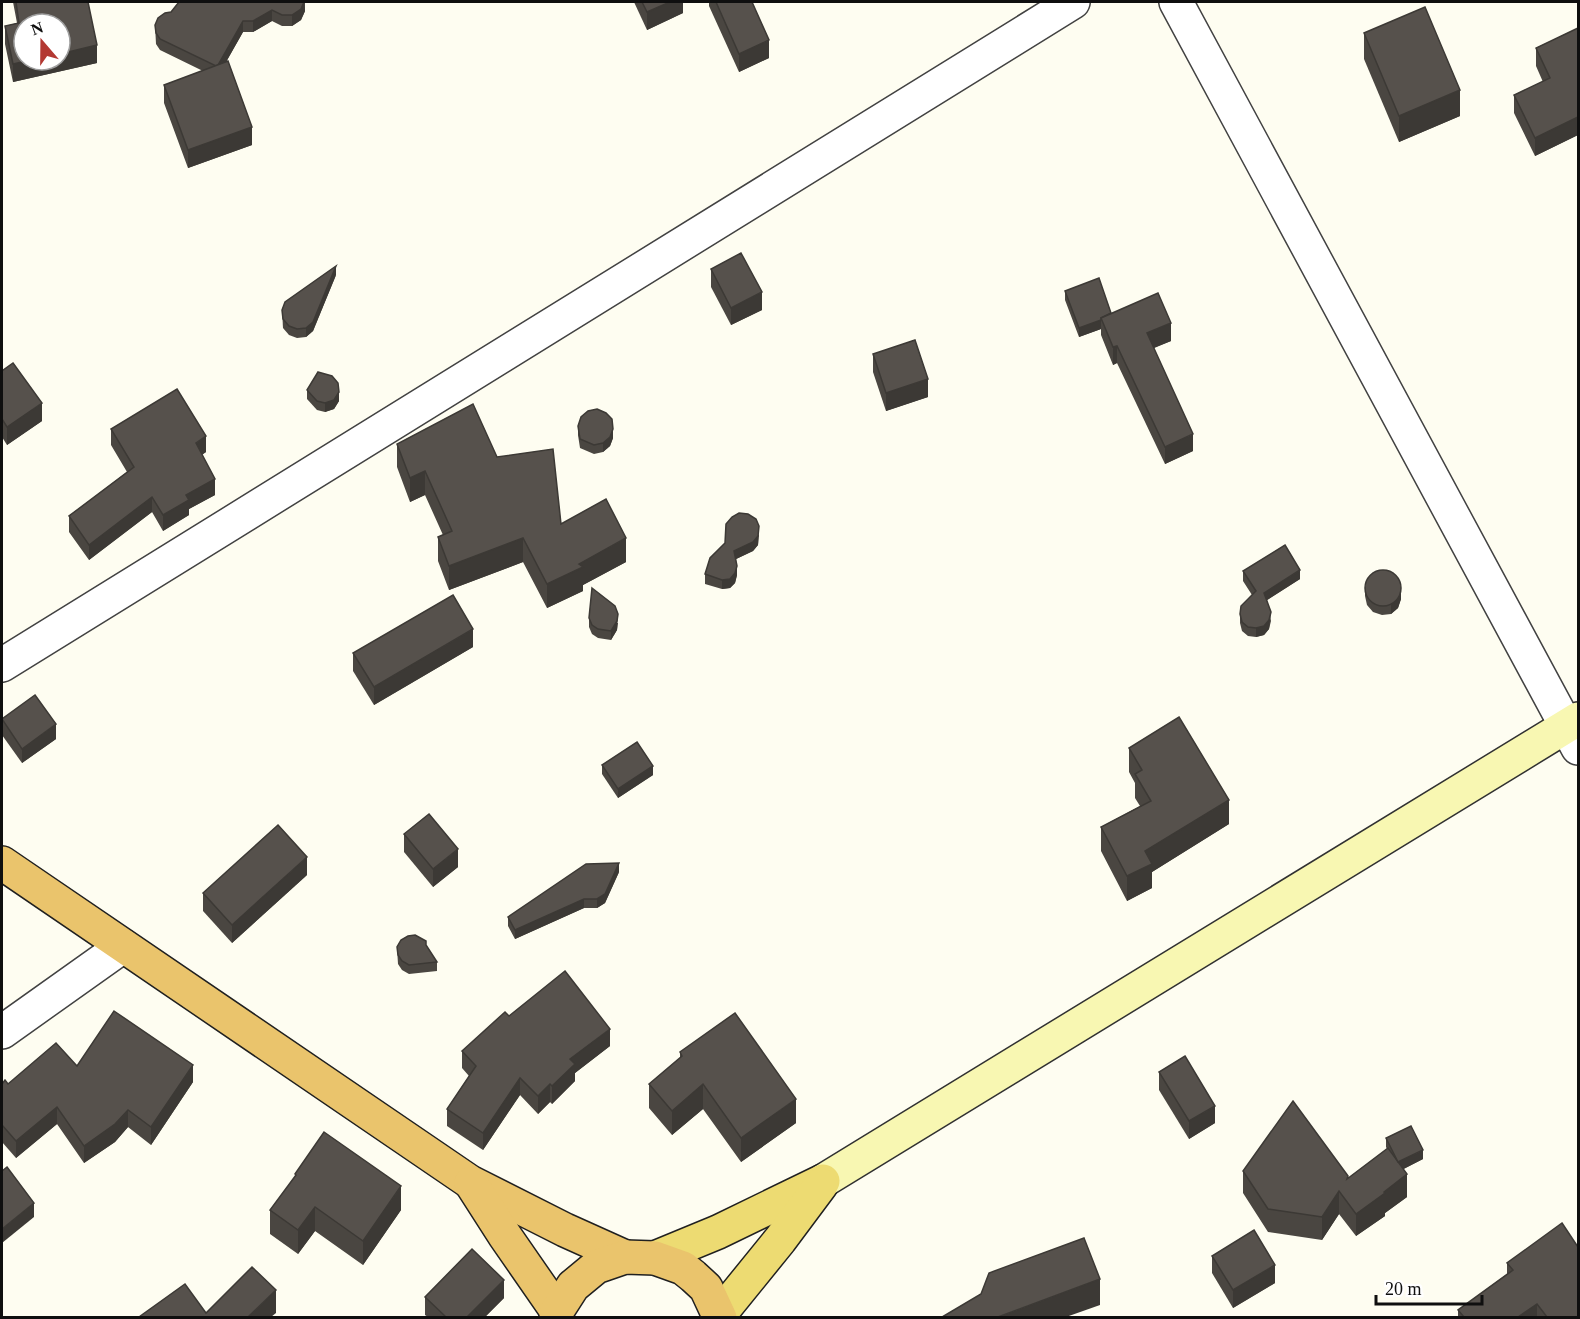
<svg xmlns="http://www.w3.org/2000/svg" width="1580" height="1319" font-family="Georgia,serif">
<rect width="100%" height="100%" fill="#fefdf1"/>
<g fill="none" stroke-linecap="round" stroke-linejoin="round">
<defs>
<g id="minor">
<polyline points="2,665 1073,2"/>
<polyline points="2,1032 123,946"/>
</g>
<polyline id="tertiary" points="1176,2 1578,748"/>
<polyline id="secondary" points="823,1181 1578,719"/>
<g id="primary">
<polyline points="655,1258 718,1232 823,1181"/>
<polyline points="720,1314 780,1240 821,1185"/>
</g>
<g id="trunk">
<polyline points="2,863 470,1182 565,1230 625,1257"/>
<polyline points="471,1183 505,1236 557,1311"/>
<polyline points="556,1318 557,1311 573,1286 596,1267 625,1257 655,1258 683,1268 693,1276 706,1288 720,1318"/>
</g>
</defs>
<use href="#minor" stroke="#424242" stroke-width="36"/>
<use href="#tertiary" stroke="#424242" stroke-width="36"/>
<use href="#secondary" stroke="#313131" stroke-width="36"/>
<use href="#primary" stroke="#202020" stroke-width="36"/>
<use href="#trunk" stroke="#202020" stroke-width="36"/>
<use href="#minor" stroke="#fff" stroke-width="33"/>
<use href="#tertiary" stroke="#fff" stroke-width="33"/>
<use href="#secondary" stroke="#f8f7b2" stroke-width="33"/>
<use href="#primary" stroke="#eddb72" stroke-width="33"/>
<use href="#trunk" stroke="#eac46c" stroke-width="33"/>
</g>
<g fill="#4a4641">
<polygon points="13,2 88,2 97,63 13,82 5,44 5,26 17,23"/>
<polygon points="305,2 305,11 301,20 292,26 282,26 272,21 253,32 243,32 226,62 252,145 188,168 164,103 164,85 203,71 160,50 156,44 155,25"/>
<polygon points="634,2 683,2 683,13 647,30"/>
<polygon points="709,2 752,2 769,58 739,72 709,6"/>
<polygon points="1578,28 1578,135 1535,156 1514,113 1514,95 1543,82 1536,66 1536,48"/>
<polygon points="1364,33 1460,116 1399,142 1364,59"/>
<polygon points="711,269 762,310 731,325 711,287"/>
<polygon points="336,275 313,331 306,337 297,338 289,335 283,328 282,310"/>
<polygon points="1065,291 1171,341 1153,348 1193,451 1165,464 1117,363 1113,365 1101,335 1101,329 1079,337 1065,300"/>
<polygon points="873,354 928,397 886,411 873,372"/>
<polygon points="2,371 42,421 7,445 2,437"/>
<polygon points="307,390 339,401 334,409 325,412 317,410 307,399"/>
<polygon points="578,426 613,438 610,446 603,452 594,454 580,448 578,435"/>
<polygon points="111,429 206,452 202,455 215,495 189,509 189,515 163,531 152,512 89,560 69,532 69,516 127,472 111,445"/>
<polygon points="397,444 497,457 561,524 626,562 583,585 583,591 547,608 523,562 449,590 438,561 438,537 443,535 425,495 410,502 397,467"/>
<polygon points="759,535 758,545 753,551 736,559 737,575 735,583 730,588 722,589 705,584 705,574 725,543"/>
<polygon points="1243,571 1300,579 1267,600 1271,621 1269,629 1264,635 1256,637 1248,636 1242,631 1240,623 1240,614 1252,595 1243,581"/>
<polygon points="1365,587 1401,599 1398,608 1391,614 1382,615 1373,612 1367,605 1365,596"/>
<polygon points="589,618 618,623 617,630 611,640 598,638 592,634 589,627"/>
<polygon points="473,647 374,705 353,671 353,653"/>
<polygon points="2,719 56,739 22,763 2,735"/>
<polygon points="1129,748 1229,824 1152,872 1152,888 1127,901 1101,851 1101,827 1140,806 1135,798 1135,783 1129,772"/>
<polygon points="602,765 653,775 618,798 602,774"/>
<polygon points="404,834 458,867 433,887 404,852"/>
<polygon points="619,872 605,903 597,908 584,908 515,939 508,926 508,917"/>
<polygon points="307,875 232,943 203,911 203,893"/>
<polygon points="426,945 437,962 437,971 409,974 402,970 398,964 397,947"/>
<polygon points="509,1016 610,1046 575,1073 575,1081 552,1104 550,1102 538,1114 520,1095 483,1150 447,1126 447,1109 469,1076 462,1068 462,1051"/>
<polygon points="680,1052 796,1123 741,1162 703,1109 672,1135 649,1108 649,1084 680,1058"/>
<polygon points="77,1066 193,1082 151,1145 128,1127 115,1142 84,1163 57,1124 16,1158 2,1142 2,1084 8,1084"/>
<polygon points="1159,1072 1215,1123 1189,1139 1159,1090"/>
<polygon points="1386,1138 1423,1159 1403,1169 1407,1197 1385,1213 1385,1216 1356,1236 1339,1214 1322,1240 1268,1232 1243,1193 1243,1171 1348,1178 1387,1149 1386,1147"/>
<polygon points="295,1174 401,1210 363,1265 315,1231 298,1254 270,1234 270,1210 295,1177"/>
<polygon points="1212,1256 1275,1283 1233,1308 1212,1273"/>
<polygon points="1507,1263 1578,1317 1458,1317 1458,1310 1507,1274"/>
<polygon points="425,1297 504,1298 485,1317 428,1317 425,1315"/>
</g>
<g fill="#3c3935">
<polygon points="304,2 305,11 301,20 292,26 292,15"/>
<polygon points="670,2 683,2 683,13 647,30 647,12"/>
<polygon points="272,10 272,21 253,32 253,21"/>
<polygon points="243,21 243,32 217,78 217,67"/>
<polygon points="769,40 769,58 739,72 739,54"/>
<polygon points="97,45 97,63 13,82 13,64 31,60 60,60 60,54"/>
<polygon points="1460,90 1460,116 1399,142 1399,116"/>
<polygon points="1578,117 1578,135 1535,156 1535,138"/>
<polygon points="252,127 252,145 188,168 188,150"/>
<polygon points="336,266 336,275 313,331 306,337 306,328"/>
<polygon points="762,292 762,310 731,325 731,308"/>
<polygon points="1101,320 1101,329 1079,337 1079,328"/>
<polygon points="1171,323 1171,341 1147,351 1147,333"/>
<polygon points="1117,346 1117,363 1113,365 1113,347"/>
<polygon points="928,379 928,397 886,411 886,393"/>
<polygon points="339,392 339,401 334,409 325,412 325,403"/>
<polygon points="42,403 42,421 7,445 7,427"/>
<polygon points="613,429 613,438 610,446 603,452 603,443"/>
<polygon points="1193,434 1193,451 1165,464 1165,447"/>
<polygon points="206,436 206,452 196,458 196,443"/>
<polygon points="425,471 425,495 410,502 410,478"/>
<polygon points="215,479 215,495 189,509 189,515 163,531 163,515 186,495"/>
<polygon points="152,497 152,512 89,560 89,545"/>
<polygon points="759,526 758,545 753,551 734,560 734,551"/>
<polygon points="523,538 523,562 449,590 449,566"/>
<polygon points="626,538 626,562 583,585 583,591 547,608 547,584 579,564"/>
<polygon points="737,566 737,575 735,583 730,588 722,589 722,580"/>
<polygon points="1300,570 1300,579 1264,602 1264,593"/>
<polygon points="1401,590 1401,599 1398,608 1391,614 1391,605"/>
<polygon points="1271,612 1269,629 1264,635 1256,637 1256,628"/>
<polygon points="618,614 617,630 611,640 611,631"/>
<polygon points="473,629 473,647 374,705 374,687"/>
<polygon points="56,724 56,739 22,763 22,749"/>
<polygon points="653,766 653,775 618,798 618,789"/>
<polygon points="1229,800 1229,824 1152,872 1152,888 1127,901 1127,876 1145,851"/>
<polygon points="458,849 458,867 433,887 433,869"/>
<polygon points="307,857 307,875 232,943 232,925"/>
<polygon points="619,863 619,872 605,903 597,908 597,899"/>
<polygon points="584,899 584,908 515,939 515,930"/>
<polygon points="610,1029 610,1046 575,1073 575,1081 552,1104 552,1086 570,1059"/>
<polygon points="193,1065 193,1082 151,1145 151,1127"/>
<polygon points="520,1078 520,1095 483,1150 483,1133"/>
<polygon points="550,1084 550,1102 538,1114 538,1096"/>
<polygon points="703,1084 703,1109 672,1135 672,1111"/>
<polygon points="796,1099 796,1123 741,1162 741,1138"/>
<polygon points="1215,1106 1215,1123 1189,1139 1189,1121"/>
<polygon points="57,1107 57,1124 16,1158 16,1141"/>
<polygon points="128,1110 128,1127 115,1142 84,1163 84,1146"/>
<polygon points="1423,1150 1423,1159 1398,1172 1398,1162"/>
<polygon points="1407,1174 1407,1197 1385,1213 1385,1216 1356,1236 1356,1214"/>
<polygon points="401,1186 401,1210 363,1265 363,1241"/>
<polygon points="1339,1191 1339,1214 1322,1240 1322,1217"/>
<polygon points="34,1203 34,1217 2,1243 2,1229"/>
<polygon points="315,1207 315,1231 298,1254 298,1230"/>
<polygon points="1275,1265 1275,1283 1233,1308 1233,1290"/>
<polygon points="1100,1279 1100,1305 1066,1317 998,1317"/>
<polygon points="504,1280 504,1298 485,1317 467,1317"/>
<polygon points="276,1290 276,1313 271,1317 248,1317"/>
<polygon points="1537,1304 1537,1317 1518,1317"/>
</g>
<g fill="#56514c" stroke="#3c3935" stroke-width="1.5">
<polygon points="16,2 88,2 97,45 60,54 60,24 24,24 24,60 31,60 13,64 5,26 19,23"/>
<polygon points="179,2 304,2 301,9 292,15 282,15 272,10 253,21 243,21 218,65 216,66 160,39 156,33 155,25 158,18 165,13 171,12"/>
<polygon points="642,2 670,2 647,12"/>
<polygon points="716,2 752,2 769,40 739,54"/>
<polygon points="1425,7 1460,90 1399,116 1364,33"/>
<polygon points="1578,28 1578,117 1535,138 1514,95 1550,78 1536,48"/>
<polygon points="228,61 252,127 188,150 164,85"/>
<polygon points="741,253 762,292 731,308 711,269"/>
<polygon points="336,266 313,322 306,328 297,329 289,326 283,319 282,310 285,302"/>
<polygon points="1099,278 1111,313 1101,318 1101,320 1079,328 1065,291"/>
<polygon points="1158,293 1171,323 1147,333 1193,434 1165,447 1117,346 1113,347 1101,318"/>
<polygon points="915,340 928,379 886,393 873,354"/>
<polygon points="13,363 42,403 7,427 2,419 2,371"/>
<polygon points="318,372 332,376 338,383 339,392 334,400 325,403 317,401 307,390"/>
<polygon points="177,389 206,436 196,443 215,479 186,495 189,500 163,515 152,497 89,545 69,516 134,467 111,429"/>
<polygon points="473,404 497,457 553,449 561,524 606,499 626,538 579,564 583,567 547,584 523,538 449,566 438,537 452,531 425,471 410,478 397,444"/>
<polygon points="597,409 606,413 612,419 613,429 610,437 603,443 594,445 580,439 578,426 581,417 588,411"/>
<polygon points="739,513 748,514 756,519 759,526 758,536 753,542 734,551 737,566 735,573 730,579 722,580 705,574 710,558 725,543 726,524 732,517"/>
<polygon points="1285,545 1300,570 1264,593 1271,612 1269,620 1264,626 1256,628 1248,627 1242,622 1240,614 1241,606 1256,591 1243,571"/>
<circle cx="1383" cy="588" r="18"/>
<polygon points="592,588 615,606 618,614 617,621 611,631 598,629 592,625 589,618"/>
<polygon points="453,595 473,629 374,687 353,653"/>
<polygon points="35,695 56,724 22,749 2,719"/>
<polygon points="1179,717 1229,800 1145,851 1152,864 1127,876 1101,827 1151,801 1135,774 1142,770 1129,748"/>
<polygon points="637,742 653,766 618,789 602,765"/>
<polygon points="429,814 458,849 433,869 404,834"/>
<polygon points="278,825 307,857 232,925 203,893"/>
<polygon points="619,863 605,894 597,899 584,899 515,930 508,917 586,864"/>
<polygon points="415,935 426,941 426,945 437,962 409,965 402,961 398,955 397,947 401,940 408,936"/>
<polygon points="565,971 610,1029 570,1059 575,1064 552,1086 550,1084 538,1096 520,1078 483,1133 447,1109 476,1066 462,1051 505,1012 509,1016"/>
<polygon points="114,1011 193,1065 151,1127 128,1110 115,1124 84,1146 57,1107 16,1141 2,1125 2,1084 5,1080 8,1084 56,1043 77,1066"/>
<polygon points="735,1013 796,1099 741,1138 703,1084 672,1111 649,1084 682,1056 680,1052"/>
<polygon points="1185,1056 1215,1106 1189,1121 1159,1072"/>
<polygon points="1293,1101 1348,1176 1347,1179 1388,1148 1407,1174 1384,1192 1385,1193 1356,1214 1339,1191 1322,1217 1268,1209 1243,1171"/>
<polygon points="1411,1126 1423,1150 1398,1162 1386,1138"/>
<polygon points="324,1132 401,1186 363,1241 315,1207 298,1230 270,1210 296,1175 295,1174"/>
<polygon points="7,1167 34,1203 2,1229 2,1171"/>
<polygon points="1562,1223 1578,1247 1578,1317 1547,1317 1537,1304 1518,1317 1464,1317 1458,1310 1513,1270 1507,1263"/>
<polygon points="1254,1230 1275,1265 1233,1290 1212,1256"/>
<polygon points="1084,1238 1100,1279 998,1317 942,1317 981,1294 989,1273"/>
<polygon points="472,1249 504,1280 467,1317 446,1317 425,1297"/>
<polygon points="252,1267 276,1290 248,1317 139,1317 185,1284 206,1313"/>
</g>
<rect width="1580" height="1319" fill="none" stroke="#0f0f0f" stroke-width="6"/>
<g transform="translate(42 42) rotate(340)"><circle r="28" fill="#ffffff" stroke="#9f9f9f" stroke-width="1.5"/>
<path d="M0-4.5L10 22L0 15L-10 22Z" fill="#b33832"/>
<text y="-9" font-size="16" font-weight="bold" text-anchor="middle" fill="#0f0f0f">N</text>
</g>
<path d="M1376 1295v9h106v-9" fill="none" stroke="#0f0f0f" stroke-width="3"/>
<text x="1385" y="1295" font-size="18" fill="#0f0f0f" stroke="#ffffff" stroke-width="4.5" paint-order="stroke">20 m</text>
</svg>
